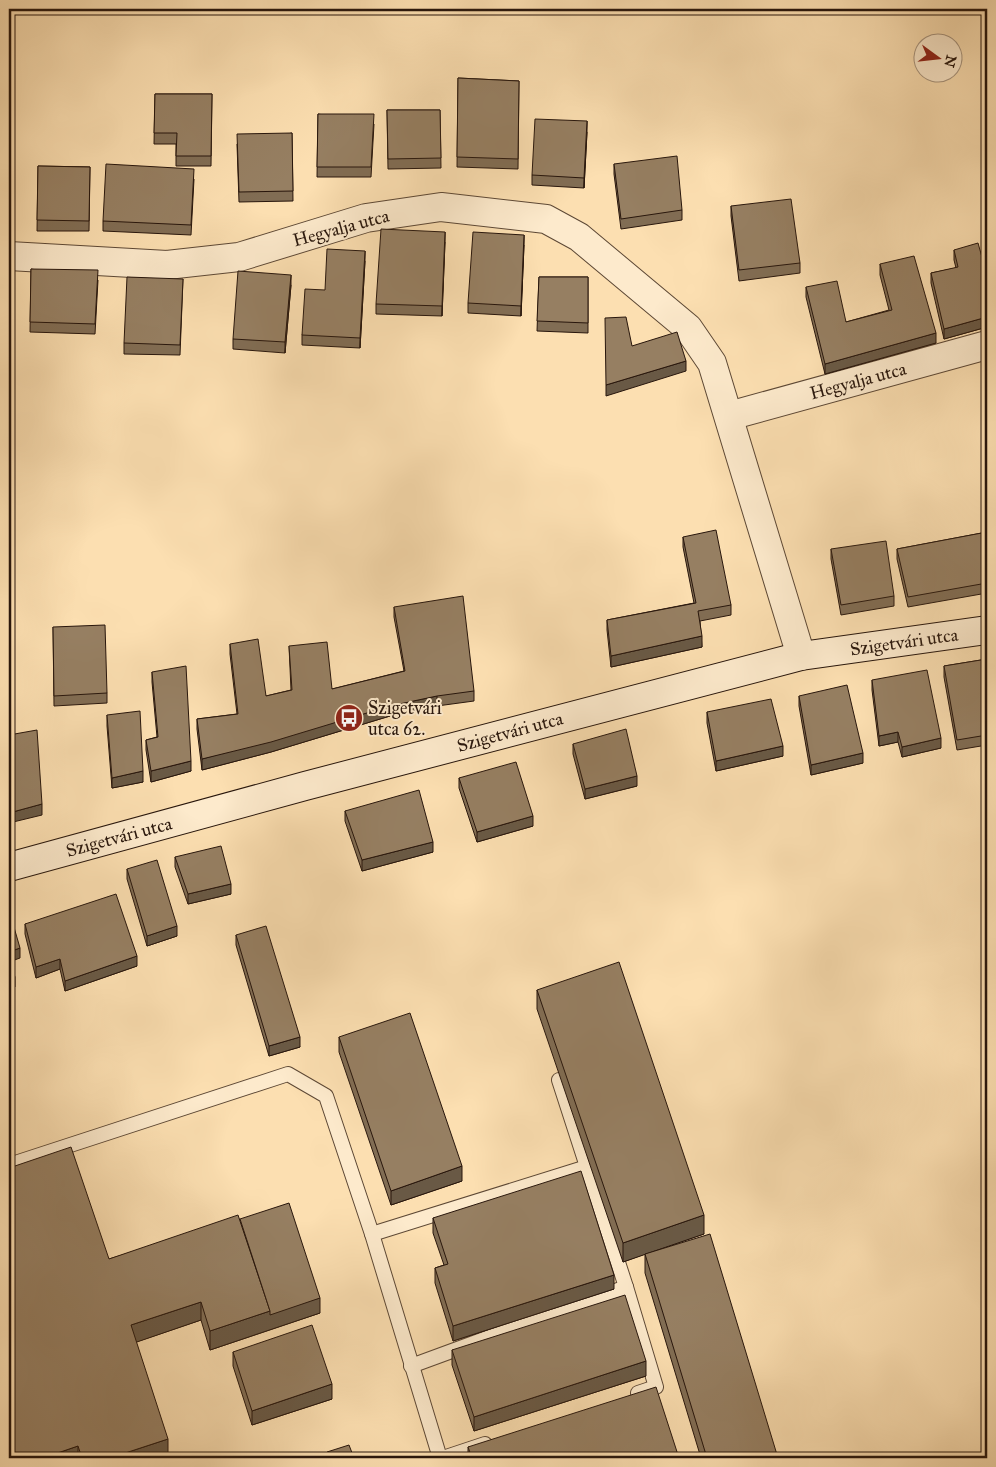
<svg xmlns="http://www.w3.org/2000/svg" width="996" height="1467" font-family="'IM FELL Great Primer',serif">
<rect width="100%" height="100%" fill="#fcdfb1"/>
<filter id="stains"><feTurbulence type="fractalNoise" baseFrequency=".004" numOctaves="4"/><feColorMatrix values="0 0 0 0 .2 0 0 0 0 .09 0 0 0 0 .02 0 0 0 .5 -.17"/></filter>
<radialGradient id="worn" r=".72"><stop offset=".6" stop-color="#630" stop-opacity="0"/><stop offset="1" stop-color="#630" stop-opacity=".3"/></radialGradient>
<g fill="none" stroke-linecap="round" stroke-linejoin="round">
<defs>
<g id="lane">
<polyline points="559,1080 626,1287 656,1387 638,1393"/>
<polyline points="9,1165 288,1074 326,1096 372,1234 440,1458"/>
<polyline points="372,1234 587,1167"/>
<polyline points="411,1366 626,1287"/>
<polyline points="443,1458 485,1444"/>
</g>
<g id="street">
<polyline points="9,256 167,265 239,257 366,218 441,207 546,219 579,237 688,328 712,363 801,656"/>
<polyline points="729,416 987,345"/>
</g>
<polyline id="secondary" points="9,867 305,786 801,656 987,630"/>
</defs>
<use href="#lane" stroke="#5d4835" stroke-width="16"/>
<use href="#street" stroke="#5d4835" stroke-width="30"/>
<use href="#secondary" stroke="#28160c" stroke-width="30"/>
<use href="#lane" stroke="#fdeacc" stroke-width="14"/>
<use href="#street" stroke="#fdeacc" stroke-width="28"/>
<use href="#secondary" stroke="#fdeacc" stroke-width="28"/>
</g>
<g fill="#816d54" stroke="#28160c">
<polygon points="458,78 519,81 518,169 457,167"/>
<polygon points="155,94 212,94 211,166 176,166 176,144 154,144"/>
<polygon points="387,110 440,110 441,168 388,169"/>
<polygon points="318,114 374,124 371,177 317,177"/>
<polygon points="587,132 584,188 532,185 532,175"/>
<polygon points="292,133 293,201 239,202 237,144"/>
<polygon points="614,164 682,210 682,220 621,229 614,174"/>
<polygon points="38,166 90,167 89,231 37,231"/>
<polygon points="194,179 191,235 103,231 103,221"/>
<polygon points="731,206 800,263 800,273 739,281 731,216"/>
<polygon points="445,242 442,316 376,314 376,304"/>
<polygon points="524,245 521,316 468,313 468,303"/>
<polygon points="954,250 987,275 987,327 944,339 931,283 931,273 956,268 954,260"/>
<polygon points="365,261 360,348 302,345 302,335 325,290"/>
<polygon points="880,264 936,343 825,374 806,297 806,287 846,322 889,310 880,275"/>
<polygon points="31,269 98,280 95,334 30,332"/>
<polygon points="539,277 588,277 588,333 537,331"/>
<polygon points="183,279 180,355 124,354 124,343"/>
<polygon points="291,285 285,353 233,349 233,339"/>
<polygon points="987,532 987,593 908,607 897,559 897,549"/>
<polygon points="683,537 731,605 731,615 700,621 702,647 611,667 607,630 607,620 694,603 683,547"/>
<polygon points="831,549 894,596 894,606 841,615 831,559"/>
<polygon points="394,607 474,691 474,701 437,706 390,716 271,752 202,770 197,729 197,719 237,714 230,654 230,644 266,696 291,690 289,646 332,689 404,671 394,617"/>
<polygon points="53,627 107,693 107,703 54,706"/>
<polygon points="987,659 987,745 957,750 944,677 944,666"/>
<polygon points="152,672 191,771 151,782 146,750 146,740 157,737 152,682"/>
<polygon points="872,680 941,748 902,757 898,742 879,746 872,690"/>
<polygon points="799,696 863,763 811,775 799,706"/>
<polygon points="707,712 783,756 716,771 707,723"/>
<polygon points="107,715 143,782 112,788 107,726"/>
<polygon points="573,744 637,786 585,799 573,754"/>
<polygon points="459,778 533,826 477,842 459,788"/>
<polygon points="345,811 433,852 362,871 345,821"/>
<polygon points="175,857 231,894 188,904 175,867"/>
<polygon points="127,869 177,936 147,946 127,879"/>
<polygon points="25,924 137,966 65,991 60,969 36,978 25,934"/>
<polygon points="236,935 300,1047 269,1056 236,945"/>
<polygon points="537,990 704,1234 648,1253 778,1458 701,1458 645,1273 645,1254 623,1262 537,1009"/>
<polygon points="339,1037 462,1181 391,1205 339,1052"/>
<polygon points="433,1218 614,1289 453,1341 435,1283 435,1268 444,1265 433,1233"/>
<polygon points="240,1219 320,1313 210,1350 201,1320 136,1342 168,1457 166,1458 9,1458 109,1259"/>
<polygon points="452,1350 646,1376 474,1431 452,1365"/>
<polygon points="233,1352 332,1399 252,1425 233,1366"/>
<polygon points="468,1447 679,1458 468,1458"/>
</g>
<g fill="#695945" stroke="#28160c">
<polygon points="587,121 587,132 584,188 584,178"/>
<polygon points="445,232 445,242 442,316 442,306"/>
<polygon points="524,235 524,245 521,316 521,306"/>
<polygon points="365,251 365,261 360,348 360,338"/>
<polygon points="291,275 291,285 285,353 285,342"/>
<polygon points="987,317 987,327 944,339 944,329"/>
<polygon points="936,333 936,343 825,374 825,364"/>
<polygon points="686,361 686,371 606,396 606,385"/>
<polygon points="702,636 702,647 611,667 611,656"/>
<polygon points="437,696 437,706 390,716 271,752 202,770 202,759 390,706"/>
<polygon points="898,732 898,742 879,746 879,736"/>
<polygon points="941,738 941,748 902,757 902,747"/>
<polygon points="783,746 783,756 716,771 716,761"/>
<polygon points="863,753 863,763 811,775 811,765"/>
<polygon points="191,761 191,771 151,782 151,771"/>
<polygon points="143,771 143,782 112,788 112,778"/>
<polygon points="637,776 637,786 585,799 585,789"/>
<polygon points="42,804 42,815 9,823 9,813"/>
<polygon points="533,816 533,826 477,842 477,832"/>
<polygon points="433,842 433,852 362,871 362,860"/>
<polygon points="231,884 231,894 188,904 188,894"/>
<polygon points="177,926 177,936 147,946 147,936"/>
<polygon points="20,948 20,958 9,962 9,952"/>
<polygon points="137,956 137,966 65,991 65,981"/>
<polygon points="60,959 60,969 36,978 36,967"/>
<polygon points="15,977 15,987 9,989 9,979"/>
<polygon points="300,1037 300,1047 269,1056 269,1046"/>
<polygon points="462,1166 462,1181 391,1205 391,1191"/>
<polygon points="704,1215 704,1234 623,1262 623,1243"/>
<polygon points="614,1275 614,1289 453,1341 453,1326"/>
<polygon points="320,1298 320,1313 210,1350 210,1331 270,1311"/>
<polygon points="201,1302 201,1320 131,1344 131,1325"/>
<polygon points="646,1361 646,1376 474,1431 474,1417"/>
<polygon points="332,1384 332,1399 252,1425 252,1411"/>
<polygon points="168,1439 168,1457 166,1458 110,1458"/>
<polygon points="78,1446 78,1458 43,1458"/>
</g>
<g fill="#967f62" stroke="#28160c">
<polygon points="458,78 519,81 518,159 457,157"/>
<polygon points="155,94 212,94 211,156 176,156 177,133 154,133"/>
<polygon points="387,110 440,110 441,158 388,159"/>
<polygon points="318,114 374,114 371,167 317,167"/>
<polygon points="535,119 587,121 584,178 532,175"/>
<polygon points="292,133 293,191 239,192 237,134"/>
<polygon points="677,156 682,210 621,219 614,164"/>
<polygon points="106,164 194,169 191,225 103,221"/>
<polygon points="38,166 90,167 89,221 37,220"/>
<polygon points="791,199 800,263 739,270 731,206"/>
<polygon points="381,229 445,232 442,306 376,304"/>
<polygon points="473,232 524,235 521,306 468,303"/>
<polygon points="978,243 987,275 987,317 944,329 931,273 958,267 954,250"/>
<polygon points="327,249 365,251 360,338 302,335 305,289 325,290"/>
<polygon points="914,256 936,333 825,364 806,287 837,281 846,322 892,310 880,264"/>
<polygon points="31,269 98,270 95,324 30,322"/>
<polygon points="238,271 291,275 285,342 233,339"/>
<polygon points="127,277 183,279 180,345 124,343"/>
<polygon points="539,277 588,277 588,323 537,321"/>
<polygon points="626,317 632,346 677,332 686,361 606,385 605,318"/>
<polygon points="716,530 731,605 698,611 702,636 611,656 607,620 696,603 683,537"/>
<polygon points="987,532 987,583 908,597 897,549"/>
<polygon points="886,541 894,596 841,605 831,549"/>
<polygon points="463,596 474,691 437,696 390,706 271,742 202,759 197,719 238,714 230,644 258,639 266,696 292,690 289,646 327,642 332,689 405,671 394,607"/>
<polygon points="105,625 107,693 54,696 53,627"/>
<polygon points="987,659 987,735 957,740 944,666"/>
<polygon points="186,666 191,761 151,771 146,740 158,737 152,672"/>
<polygon points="927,670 941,738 902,747 898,732 879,736 872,680"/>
<polygon points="847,685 863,753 811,765 799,696"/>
<polygon points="771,699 783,746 716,761 707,712"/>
<polygon points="140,711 143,771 112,778 107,715"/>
<polygon points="626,729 637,776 585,789 573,744"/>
<polygon points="37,730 42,804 9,813 9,735"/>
<polygon points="516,762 533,816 477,832 459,778"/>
<polygon points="419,790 433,842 362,860 345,811"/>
<polygon points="221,846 231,884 188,894 175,857"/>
<polygon points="157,860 177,926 147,936 127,869"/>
<polygon points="116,894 137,956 65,981 60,959 36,967 25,924"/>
<polygon points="9,910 20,948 9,952"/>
<polygon points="266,926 300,1037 269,1046 236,935"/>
<polygon points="9,957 15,977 9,979"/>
<polygon points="619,962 704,1215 623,1243 537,990"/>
<polygon points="410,1013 462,1166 391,1191 339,1037"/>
<polygon points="71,1147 109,1259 238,1215 270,1311 210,1331 201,1302 131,1325 168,1439 110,1458 82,1458 78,1446 43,1458 9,1458 9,1168"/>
<polygon points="581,1171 614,1275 453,1326 435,1268 448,1264 433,1218"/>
<polygon points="289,1203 320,1298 270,1315 270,1311 240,1219"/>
<polygon points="710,1234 778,1458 707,1458 645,1254"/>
<polygon points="625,1295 646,1361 474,1417 452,1350"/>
<polygon points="312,1325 332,1384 252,1411 233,1352"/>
<polygon points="656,1387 679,1458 472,1458 468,1447"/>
<polygon points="349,1445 354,1458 329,1458 327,1452"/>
</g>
<defs>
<symbol id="bus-disc" viewBox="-11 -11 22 22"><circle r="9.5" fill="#8f2418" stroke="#fdeacc"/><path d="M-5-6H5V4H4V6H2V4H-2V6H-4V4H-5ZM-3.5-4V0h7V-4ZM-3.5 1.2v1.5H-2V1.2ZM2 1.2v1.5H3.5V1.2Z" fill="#fff"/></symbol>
</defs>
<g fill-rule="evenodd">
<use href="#bus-disc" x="333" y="702" width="32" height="32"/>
</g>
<g text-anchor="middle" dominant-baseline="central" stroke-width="4" stroke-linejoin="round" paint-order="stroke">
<g font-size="18" fill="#28160c" stroke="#fdeacc">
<text transform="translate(341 228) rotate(-15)">Hegyalja utca</text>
<text transform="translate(858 381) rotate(-15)">Hegyalja utca</text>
<text transform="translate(904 642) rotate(-8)">Szigetvári utca</text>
<text transform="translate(510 732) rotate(-15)">Szigetvári utca</text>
<text transform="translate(119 837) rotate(-15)">Szigetvári utca</text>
</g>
<g font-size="18" fill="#28160c" stroke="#fdeacc" text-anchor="start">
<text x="368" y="708">Szigetvári<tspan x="368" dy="21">utca 62.</tspan></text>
</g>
</g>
<rect width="996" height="1467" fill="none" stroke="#fcdfb1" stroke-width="30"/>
<rect x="10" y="10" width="976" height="1447" fill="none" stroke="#28160c" stroke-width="2.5"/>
<rect x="15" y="15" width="966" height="1437" fill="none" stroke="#28160c"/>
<g transform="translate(938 58) rotate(105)"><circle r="24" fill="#fdeacc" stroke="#a8957f"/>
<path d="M0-4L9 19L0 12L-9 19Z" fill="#8f2418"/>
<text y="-8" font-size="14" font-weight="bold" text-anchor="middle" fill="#28160c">N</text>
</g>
<rect width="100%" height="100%" filter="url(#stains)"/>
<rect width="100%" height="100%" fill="url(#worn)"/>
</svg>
